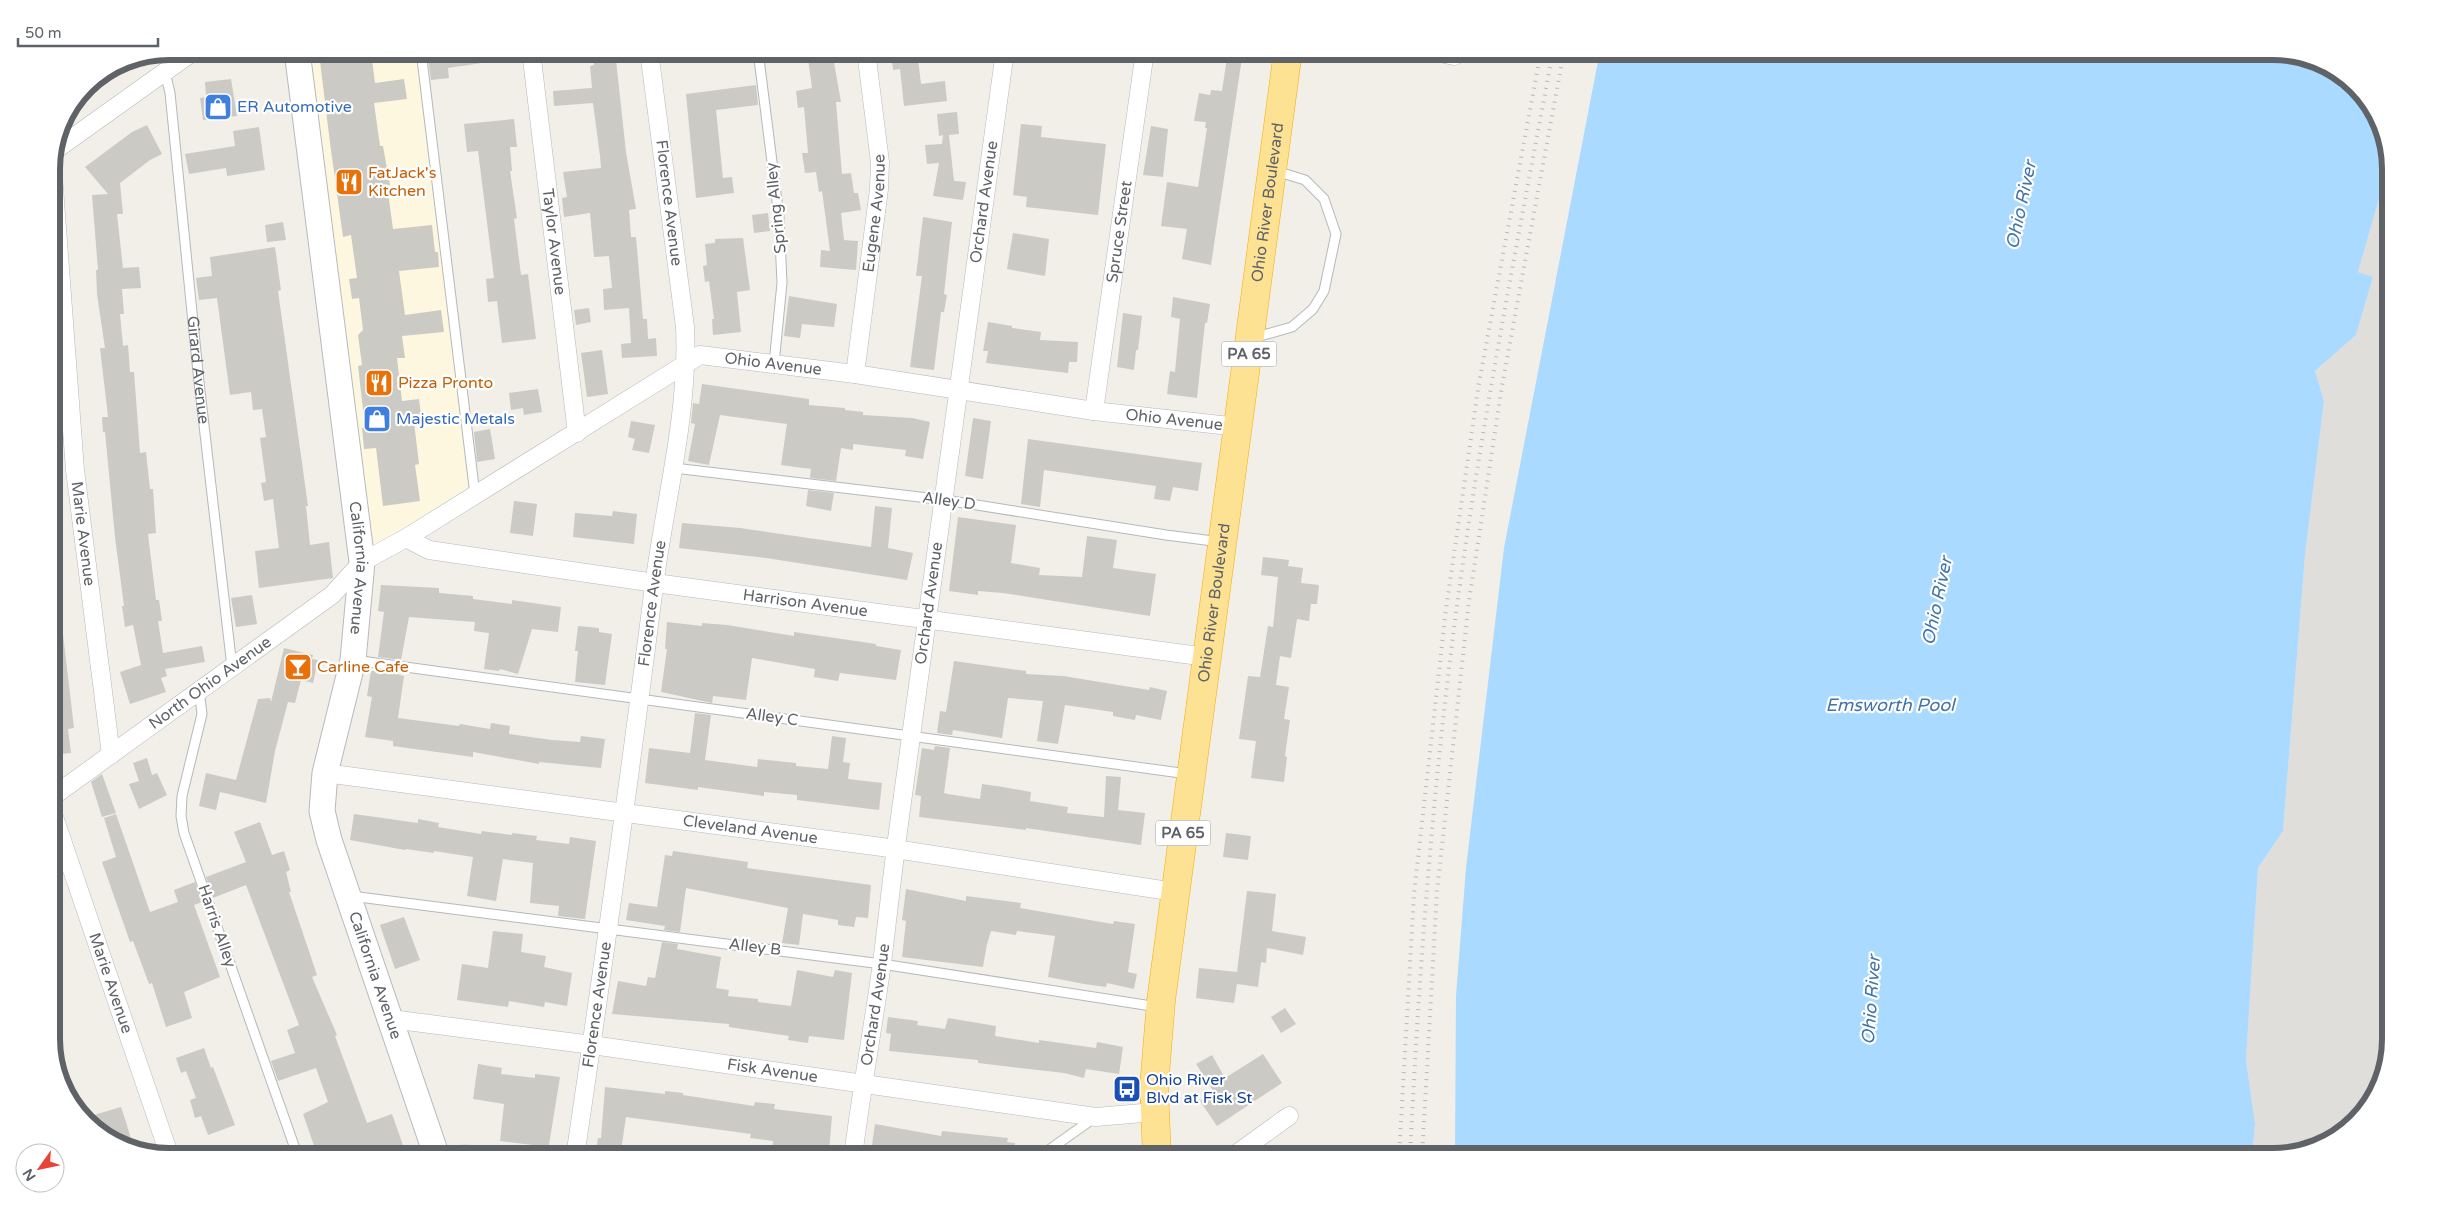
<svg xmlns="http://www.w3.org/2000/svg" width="2442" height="1208" font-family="'Varela Round',sans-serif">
<rect width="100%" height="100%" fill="#f1efe8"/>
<polygon fill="#fef7e0" points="297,51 421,51 475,496 362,562"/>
<polygon fill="#e0deda" points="2390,160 2391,1039 2379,1091 2338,1137 2273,1157 2252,1157 2255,1124 2246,1060 2258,868 2283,831 2305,555 2324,401 2315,371 2356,335 2373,277 2358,272"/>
<path fill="#c5e8c5" d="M 52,1028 L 80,1112 C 62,1097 52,1051 52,1028 Z"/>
<polygon fill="#aadaff" points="1600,51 2273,51 2325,63 2371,103 2390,160 2358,272 2373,277 2356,335 2315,371 2324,401 2305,555 2283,831 2258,868 2246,1060 2255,1124 2252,1157 1455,1157 1456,996 1466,868 1504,548"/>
<g fill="#cccac5">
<polygon points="326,51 371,51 375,83 404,79 407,99 374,103 380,146 383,146 390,185 387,185 393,229 432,225 435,252 438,252 439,267 399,271 405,315 441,310 444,332 402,336 405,358 397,358 402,401 419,399 422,421 414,422 419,464 415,465 420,501 383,506 376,448 364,449 362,428 365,427 358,366 362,365 358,335 363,330 359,298 352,299 349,279 357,278 351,235 343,237 330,143 319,53"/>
<polygon points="427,51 501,51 502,60 448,68 449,78 431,80"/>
<polygon points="592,51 615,51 626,152 636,209 629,210 631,237 636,237 643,319 647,319 648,339 656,338 657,356 622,358 621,344 631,343 629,308 604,310 603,289 612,288 609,256 594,257 590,213 564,217 562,198 567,197 563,172 601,168 600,156 593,103 554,106 553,91 592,88 590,66 594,65"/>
<polygon points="807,51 832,51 841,102 836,102 842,174 851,173 854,193 858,193 861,210 841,213 844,240 858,241 856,270 820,267 821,250 830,251 822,191 819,192 816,172 805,173 802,153 808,153 804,107 798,108 796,91 812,88"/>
<polygon points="891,51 917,51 921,84 945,81 947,101 904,106 900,69 893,70"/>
<polygon points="1228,51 1243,51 1211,265 1182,259 1187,229 1161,226 1167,182 1198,187 1207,128 1205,128 1206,122 1194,121 1199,93 1210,95 1211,90 1222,91"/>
<polygon points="231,79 237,116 203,120 200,98 206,97 205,82"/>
<polygon points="756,85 758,105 716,110 723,178 732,177 734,193 696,198 686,94"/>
<polygon points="957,112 959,134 949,135 954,181 966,182 963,200 933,196 939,163 927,164 925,145 942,144 943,135 939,136 937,114"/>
<polygon points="514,119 517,147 510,147 512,171 510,171 517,218 514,219 521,275 528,274 536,339 502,343 497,301 488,302 486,279 494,278 478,151 467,152 464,124"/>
<polygon points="1021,124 1042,126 1041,137 1106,144 1098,215 1026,207 1027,197 1013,195"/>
<polygon points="147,125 162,154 150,160 120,183 123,214 117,214 123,268 139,267 141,288 122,289 124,314 120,314 123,346 128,345 130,372 134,372 140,453 146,452 150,489 153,489 156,533 148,534 156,600 159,600 162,621 158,621 163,653 202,646 205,662 165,669 167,676 161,678 166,692 130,704 120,672 141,665 133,625 125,627 122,606 124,606 115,537 105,432 103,432 102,417 108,417 100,348 105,348 97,294 96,270 98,270 92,195 108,194 85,167 132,132"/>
<polygon points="1151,126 1168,129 1163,177 1143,175"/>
<polygon points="259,127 265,170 227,176 226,168 189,174 185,154 235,146 233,131"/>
<polygon points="768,213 770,231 754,233 752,215"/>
<polygon points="923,217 952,222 944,294 947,295 944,312 941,312 934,370 910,367 922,276 916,276"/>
<polygon points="283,222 286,240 267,242 265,225"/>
<polygon points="1013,233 1049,239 1045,276 1007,269"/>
<polygon points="743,238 750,290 737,292 741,332 713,335 712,319 714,319 709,281 705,282 703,266 707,265 705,244 715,243 715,239"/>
<polygon points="275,247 281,290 278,291 308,506 306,506 310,545 329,542 333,578 259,588 255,551 279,548 273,499 264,501 261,483 266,482 260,438 266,437 262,409 253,410 251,392 230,395 217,298 199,300 196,278 212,276 210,257"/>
<polygon points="789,296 837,304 834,327 802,324 800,338 784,336"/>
<polygon points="1173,297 1210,304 1207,323 1205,323 1197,398 1167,394 1170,371 1175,372 1180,319 1171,317"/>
<polygon points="589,308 591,322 576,325 574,310"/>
<polygon points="1123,313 1142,316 1138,350 1136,350 1134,370 1117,367"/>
<polygon points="988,322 1012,326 1012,328 1041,332 1040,340 1078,342 1077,362 1069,362 1068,373 986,363 988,351 983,351"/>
<polygon points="602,350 608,394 587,397 581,353"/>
<polygon points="702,384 809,399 809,405 845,408 845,410 863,412 863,415 912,418 930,422 923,459 905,456 906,450 853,444 853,450 841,448 836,481 810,478 811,469 781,465 787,424 720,415 709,465 688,461 695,424 691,423 693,403 699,404"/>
<polygon points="538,389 542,412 524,415 523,408 511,410 509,393"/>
<polygon points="973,418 991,421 983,479 965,476"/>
<polygon points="631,421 655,425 649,453 632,450 635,439 628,437"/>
<polygon points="490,429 495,459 477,462 474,432"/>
<polygon points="1028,439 1202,463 1198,491 1173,487 1170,501 1154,499 1156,486 1044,470 1040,507 1021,504"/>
<polygon points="808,490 834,493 831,511 806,506"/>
<polygon points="514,501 537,504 533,536 510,533"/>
<polygon points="875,506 892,508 888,548 913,553 907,580 766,558 679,548 682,523 740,528 871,547"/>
<polygon points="613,511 637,514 634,544 573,537 575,513 612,516"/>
<polygon points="958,517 1016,525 1011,563 1040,568 1039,575 1082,577 1087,536 1117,540 1113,568 1156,574 1150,616 1003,593 978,591 978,595 949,591"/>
<polygon points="1263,557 1289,560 1288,566 1303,568 1301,583 1319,585 1317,604 1311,604 1309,621 1297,619 1291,658 1280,656 1276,685 1289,687 1284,719 1290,720 1285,756 1287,757 1284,782 1251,778 1256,741 1239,739 1248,676 1260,677 1268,626 1273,627 1278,577 1261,575"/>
<polygon points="381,585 439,588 439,593 473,596 473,599 512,604 512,600 561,607 558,632 532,629 518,674 500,669 499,671 484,669 489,633 474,631 475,622 409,617 401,660 378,657 384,612 378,611"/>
<polygon points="252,595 257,624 236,627 231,598"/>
<polygon points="667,622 702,626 702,623 727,625 794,636 794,632 876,644 876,646 901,650 896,680 840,673 838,681 814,677 815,669 752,658 746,700 713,696 712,703 661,692 667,649 665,649"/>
<polygon points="62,626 74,728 68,729 71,753 52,755 52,627"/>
<polygon points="578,626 599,628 599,632 612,634 605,685 575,682 578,651 575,651"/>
<polygon points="284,648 313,655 312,659 318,660 313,683 301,680 295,703 288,702 275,751 266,803 220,792 216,810 199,806 206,773 236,780 258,699 270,698 271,702"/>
<polygon points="954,661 1026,671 1026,674 1063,676 1149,690 1150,687 1167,691 1161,720 1136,715 1135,720 1113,716 1113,712 1065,705 1058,744 1037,741 1043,701 1008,698 1002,738 953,730 952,735 937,733 940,711 946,712"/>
<polygon points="375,669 399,672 399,675 404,676 398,718 459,726 460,724 490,729 491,723 510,726 509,734 552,740 580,742 581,736 605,739 601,768 539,762 539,764 473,752 473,757 393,746 393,741 365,737 372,697 367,696 371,671 375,671"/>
<polygon points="695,713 711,715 705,760 757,767 758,759 796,763 796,766 828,769 832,736 846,738 843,762 850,763 848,779 882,783 879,810 797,800 797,795 764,792 764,796 698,787 698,790 645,783 649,748 690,753"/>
<polygon points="935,746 950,748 944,793 948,794 980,799 982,784 1003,787 1031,792 1030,801 1068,807 1067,813 1104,817 1106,776 1121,777 1118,810 1145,813 1141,845 1026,828 1026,830 919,817 921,796 915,795 922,748 934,750"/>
<polygon points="147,758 152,775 157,773 167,795 139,809 129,784 139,781 133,763"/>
<polygon points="102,774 116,813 102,817 91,782"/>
<polygon points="116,814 150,912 178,902 174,890 195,882 202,902 194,905 220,977 184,992 192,1018 166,1027 152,983 149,984 133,941 130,942 102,862 116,857 104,818"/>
<polygon points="354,814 418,823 418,819 439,823 438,827 481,834 482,831 512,835 512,833 537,836 536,840 569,844 570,837 596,841 585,919 558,916 559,906 530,903 533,863 503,859 496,901 467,896 473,857 434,851 434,853 406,849 405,850 350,840"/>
<polygon points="260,822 272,855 284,851 290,870 286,872 291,892 289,892 317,975 312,977 337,1035 335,1036 367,1123 392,1114 404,1148 377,1157 318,1157 303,1114 328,1102 316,1068 278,1081 271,1061 295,1053 287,1030 299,1025 246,885 213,898 206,877 246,862 234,832"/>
<polygon points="1226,833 1251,836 1248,860 1223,857"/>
<polygon points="673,851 748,862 747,868 871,885 868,918 856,917 854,927 838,925 838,920 803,914 799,945 782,943 788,908 686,888 680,932 664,930 665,926 626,920 629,903 657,907 665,855 672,856"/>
<polygon points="906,889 966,901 966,896 1021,903 1020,908 1113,924 1114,921 1135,924 1128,972 1137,974 1134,989 1107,983 1106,987 1084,984 1048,977 1055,936 1017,931 1016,935 991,931 987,944 983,967 902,957 906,921 902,920"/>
<polygon points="1247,891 1276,894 1272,931 1306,937 1303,955 1267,948 1266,963 1261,962 1258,987 1237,984 1234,1003 1196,998 1199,968 1237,972"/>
<polygon points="404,917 420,960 395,969 380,925"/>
<polygon points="493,931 523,934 521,952 546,956 544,967 572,973 567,1006 545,1002 544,1007 509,1001 508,1007 457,1000 462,964 488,968"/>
<polygon points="662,942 678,944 677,949 721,957 716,988 729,990 728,996 758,999 758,1002 791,1006 797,970 833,977 835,970 852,973 844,1040 809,1036 808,1043 788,1040 789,1036 729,1027 729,1024 612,1014 618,981 646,986 648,977 655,978"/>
<polygon points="1285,1008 1296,1024 1281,1033 1271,1017"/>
<polygon points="888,1017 918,1021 917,1025 945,1029 948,1018 996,1026 995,1036 1039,1043 1039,1040 1096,1048 1097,1042 1123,1047 1119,1074 1086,1069 1084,1078 1064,1073 978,1063 978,1060 889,1051 891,1034 886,1033"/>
<polygon points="204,1048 211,1068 213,1067 235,1125 208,1135 201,1116 195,1118 190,1100 196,1098 186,1071 181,1073 176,1058"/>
<polygon points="1263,1054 1282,1083 1217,1126 1200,1101 1214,1092 1196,1064 1212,1055 1225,1078"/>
<polygon points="478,1064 502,1068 501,1074 535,1078 535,1074 560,1077 548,1151 533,1149 533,1145 500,1141 504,1104 473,1099"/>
<polygon points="605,1087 665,1094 665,1091 683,1093 683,1095 754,1106 755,1102 775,1104 774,1109 832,1116 829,1151 791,1147 790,1157 772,1157 773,1141 750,1138 751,1134 626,1117 620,1157 595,1157 598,1138 601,1138"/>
<polygon points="121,1107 126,1122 134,1149 117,1145 98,1128 94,1115"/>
<polygon points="875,1124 941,1136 942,1131 1008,1138 1007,1142 1015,1143 1013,1157 899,1157 871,1152"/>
</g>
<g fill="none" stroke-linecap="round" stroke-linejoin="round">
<defs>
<g id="lane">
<polyline points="421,51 475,495"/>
<polyline points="758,51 779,217 782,283 774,364"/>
<path id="s1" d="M 165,72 L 170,93 L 199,382 L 232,667"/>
<polyline points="1253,338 1292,327 1313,309 1324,291 1336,234 1324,199 1305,180 1276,171"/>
<polyline points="674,468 945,500 1166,535 1221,542"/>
<polyline points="354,660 1188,774"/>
<polyline points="199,690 202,714 182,796 181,816 184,833 298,1157"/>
<polyline points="351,896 882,964 1158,1007"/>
<path d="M 436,1154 C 465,1146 492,1153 520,1157"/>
<polyline points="1039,1157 1094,1118"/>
</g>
<g id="street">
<path id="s2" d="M 531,51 L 577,433"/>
<polyline points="1432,51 1454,56 1462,51"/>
<polyline points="54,151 194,51"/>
<path id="s3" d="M 52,161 L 75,470 L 111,755"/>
<path id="s4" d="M 855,374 L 879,189 L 880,162 L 866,51"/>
<path id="s5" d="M 1094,411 L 1145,51"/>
<path id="s6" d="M 406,538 L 429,550 L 655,583 L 1207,657"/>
<path id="s7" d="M 325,773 L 882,847 L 1175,892"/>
<path id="s8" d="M 52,797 L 332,595 L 362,562 L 406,538 L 700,355 L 855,374 L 1094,411 L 1239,427"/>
<path id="s9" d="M 52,811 L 170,1157"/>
<path id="s10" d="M 391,1019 L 592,1045 L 1096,1117 L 1154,1112"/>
<path id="s11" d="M 575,1157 C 603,967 630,776 654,586 C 665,500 689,414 685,327 L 649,51"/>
<path id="s12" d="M 853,1157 C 861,1092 873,1028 882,963 C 887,924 891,885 896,846 C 932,581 968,316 1005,51"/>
<polyline points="1232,1157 1289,1116"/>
</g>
<g id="secondary">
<path id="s13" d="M 297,51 L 362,562 L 353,660 L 325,773 L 322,811 L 329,840 L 437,1157"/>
</g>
<g id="highway">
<path id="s14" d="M 1157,1157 L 1154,1087 L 1161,1001 L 1288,51"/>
</g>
</defs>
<use href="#lane" stroke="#b5b8bc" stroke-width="11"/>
<use href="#street" stroke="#b5b8bc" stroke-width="19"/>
<use href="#secondary" stroke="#b6babf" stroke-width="27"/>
<use href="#highway" stroke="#f9ab00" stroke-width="29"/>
<use href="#lane" stroke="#fff" stroke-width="9"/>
<use href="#street" stroke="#fff" stroke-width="18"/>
<use href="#secondary" stroke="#fff" stroke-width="25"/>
<use href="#highway" stroke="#fde293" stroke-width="28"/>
<g stroke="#b6b7b8" stroke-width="4" stroke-dasharray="1 6" stroke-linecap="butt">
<polyline points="1399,1157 1414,894 1446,609 1479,383 1541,51"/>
<path d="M 1410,1157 C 1419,970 1433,783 1458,598 C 1483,415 1519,233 1553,51"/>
<polyline points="1422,1157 1437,891 1469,601 1502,386 1564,51"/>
</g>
</g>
<defs>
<symbol id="shop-square" viewBox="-11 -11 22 22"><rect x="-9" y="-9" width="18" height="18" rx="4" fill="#3f7fe0" stroke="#fff"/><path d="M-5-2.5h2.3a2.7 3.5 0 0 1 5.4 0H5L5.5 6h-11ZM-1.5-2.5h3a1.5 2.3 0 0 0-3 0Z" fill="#fff"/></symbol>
<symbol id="restaurant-square" viewBox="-11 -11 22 22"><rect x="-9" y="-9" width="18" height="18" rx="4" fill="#e8710a" stroke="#fff"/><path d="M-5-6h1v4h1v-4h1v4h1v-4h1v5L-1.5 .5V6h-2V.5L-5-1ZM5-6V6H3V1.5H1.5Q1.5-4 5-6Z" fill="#fff"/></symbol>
<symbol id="bar-square" viewBox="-11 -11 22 22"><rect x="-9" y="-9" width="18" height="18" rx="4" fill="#e8710a" stroke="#fff"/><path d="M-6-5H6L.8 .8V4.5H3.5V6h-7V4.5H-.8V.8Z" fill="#fff"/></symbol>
<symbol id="bus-square" viewBox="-11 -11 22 22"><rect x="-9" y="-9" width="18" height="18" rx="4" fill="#1a4fb4" stroke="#fff"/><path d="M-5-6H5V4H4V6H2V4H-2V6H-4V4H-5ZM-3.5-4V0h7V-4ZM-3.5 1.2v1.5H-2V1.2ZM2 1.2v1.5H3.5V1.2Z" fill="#fff"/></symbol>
</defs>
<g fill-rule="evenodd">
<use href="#shop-square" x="202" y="91" width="32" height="32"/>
<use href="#restaurant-square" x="333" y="166" width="32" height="32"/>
<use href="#restaurant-square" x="363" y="367" width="32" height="32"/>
<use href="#shop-square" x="361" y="403" width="32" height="32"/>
<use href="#bar-square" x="282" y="651" width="32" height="32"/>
<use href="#bus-square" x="1111" y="1073" width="32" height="32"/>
</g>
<g text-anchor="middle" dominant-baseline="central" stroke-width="4.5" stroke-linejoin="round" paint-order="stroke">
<g fill="#fff" stroke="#8f9295" stroke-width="1">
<rect x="1221.5" y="341.5" width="55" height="25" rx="4"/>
<rect x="1155.5" y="820.5" width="55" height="25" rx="4"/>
</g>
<g font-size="15" font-weight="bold" fill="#5f6368">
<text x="1249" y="354">PA 65</text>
<text x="1183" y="833">PA 65</text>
</g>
<g font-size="16" fill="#366cbe" stroke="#fff" text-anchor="start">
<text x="237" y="107">ER Automotive</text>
<text x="396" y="419">Majestic Metals</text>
</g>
<g font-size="16" fill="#c56008" stroke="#fff" text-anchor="start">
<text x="368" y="173">FatJack's<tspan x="368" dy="18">Kitchen</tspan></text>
<text x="398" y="383">Pizza Pronto</text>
<text x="317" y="667">Carline Cafe</text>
</g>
<g font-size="16" fill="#5f6368" stroke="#fff">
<text stroke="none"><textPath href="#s14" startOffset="962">Ohio River Boulevard</textPath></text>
<text transform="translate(669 203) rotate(83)">Florence Avenue</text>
<text stroke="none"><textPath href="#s12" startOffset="964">Orchard Avenue</textPath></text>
<text transform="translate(776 208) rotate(-96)">Spring Alley</text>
<text stroke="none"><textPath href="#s4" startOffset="162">Eugene Avenue</textPath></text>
<text stroke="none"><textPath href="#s5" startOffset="181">Spruce Street</textPath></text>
<text stroke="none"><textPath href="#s2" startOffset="192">Taylor Avenue</textPath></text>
<text stroke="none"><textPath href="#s8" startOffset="860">Ohio Avenue</textPath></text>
<text stroke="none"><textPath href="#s1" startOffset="300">Girard Avenue</textPath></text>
<text stroke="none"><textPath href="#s8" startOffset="1265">Ohio Avenue</textPath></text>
<text transform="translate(949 501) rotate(8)">Alley D</text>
<text stroke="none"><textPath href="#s3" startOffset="374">Marie Avenue</textPath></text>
<text stroke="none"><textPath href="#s13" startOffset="521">California Avenue</textPath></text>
<text stroke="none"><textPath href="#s6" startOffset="406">Harrison Avenue</textPath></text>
<text stroke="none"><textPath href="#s11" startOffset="559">Florence Avenue</textPath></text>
<text stroke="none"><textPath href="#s12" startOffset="559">Orchard Avenue</textPath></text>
<text stroke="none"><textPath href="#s14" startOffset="558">Ohio River Boulevard</textPath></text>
<text stroke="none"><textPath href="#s8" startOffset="195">North Ohio Avenue</textPath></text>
<text transform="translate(772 717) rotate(8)">Alley C</text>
<text stroke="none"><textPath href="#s7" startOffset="429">Cleveland Avenue</textPath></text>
<text transform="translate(217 926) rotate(71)">Harris Alley</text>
<text transform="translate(755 947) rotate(7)">Alley B</text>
<text stroke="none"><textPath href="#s13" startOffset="941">California Avenue</textPath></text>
<text stroke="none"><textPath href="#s9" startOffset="182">Marie Avenue</textPath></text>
<text stroke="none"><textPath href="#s11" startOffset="154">Florence Avenue</textPath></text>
<text stroke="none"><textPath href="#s12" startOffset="154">Orchard Avenue</textPath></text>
<text stroke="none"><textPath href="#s10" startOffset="385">Fisk Avenue</textPath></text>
</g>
<g font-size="16" fill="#164399" stroke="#fff" text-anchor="start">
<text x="1146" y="1080">Ohio River<tspan x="1146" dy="18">Blvd at Fisk St</tspan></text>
</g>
<g font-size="18" font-style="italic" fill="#4174aa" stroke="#fff">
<text transform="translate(2021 205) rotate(-78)">Ohio River</text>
<text transform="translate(1937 601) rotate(-78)">Ohio River</text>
<text x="1890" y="705">Emsworth Pool</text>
<text transform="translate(1871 1000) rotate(-86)">Ohio River</text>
</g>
</g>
<path d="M0 0H2442V1208H0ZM169 60H2273A109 109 0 0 1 2382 169V1039A109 109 0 0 1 2273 1148H169A109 109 0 0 1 60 1039V169A109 109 0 0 1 169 60Z" fill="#fff" fill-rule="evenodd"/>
<path fill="none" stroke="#5f6368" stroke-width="6" d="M169 60H2273A109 109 0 0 1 2382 169V1039A109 109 0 0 1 2273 1148H169A109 109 0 0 1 60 1039V169A109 109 0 0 1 169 60Z"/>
<g transform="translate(40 1168) rotate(237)"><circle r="24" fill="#ffffff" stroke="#bfc1c3"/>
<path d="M0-4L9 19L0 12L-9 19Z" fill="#ea4335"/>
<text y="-8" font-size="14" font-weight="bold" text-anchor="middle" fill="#5f6368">N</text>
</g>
<path d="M18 38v8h140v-8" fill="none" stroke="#5f6368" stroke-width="2.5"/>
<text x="25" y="38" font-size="15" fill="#5f6368" stroke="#ffffff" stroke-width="4" paint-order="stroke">50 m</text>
</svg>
